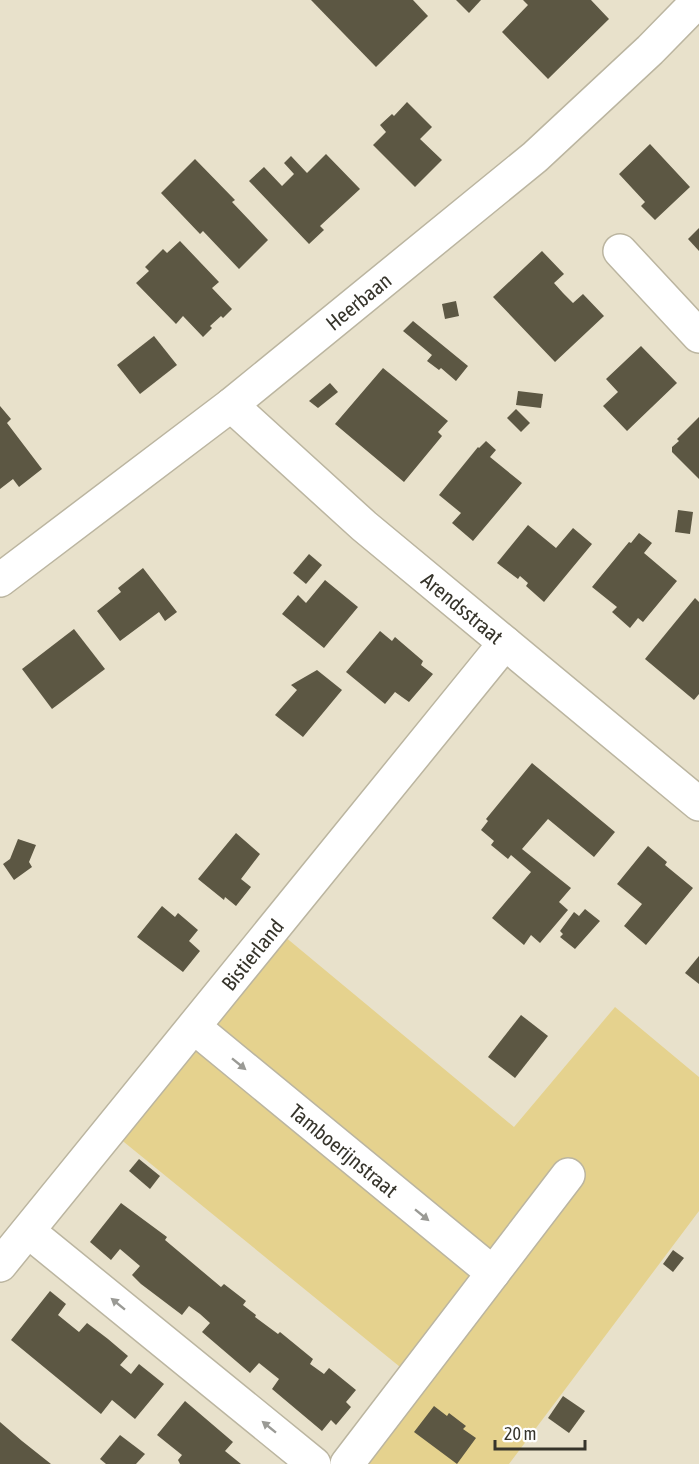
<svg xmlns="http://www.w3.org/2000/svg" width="699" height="1464" font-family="'Asap Condensed',sans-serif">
<rect width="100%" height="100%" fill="#e8e1cb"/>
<polygon fill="#e5d28e" points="284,936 514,1127 615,1007 699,1077 699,1211 509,1464 337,1464 405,1371 119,1138"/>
<g fill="#5c5743">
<polygon points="311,0 413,0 428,16 376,67"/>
<polygon points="456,0 481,0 469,13"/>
<polygon points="523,0 591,0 609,19 548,79 502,32 528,5"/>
<polygon points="407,102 432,127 420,139 442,160 415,187 373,145 386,132 380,125 392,114 394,116"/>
<polygon points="650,144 690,187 655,220 641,206 645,202 619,174"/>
<polygon points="326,154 360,189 320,226 324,230 309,244 249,181 264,167 282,186 294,174 284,163 291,156 307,173"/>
<polygon points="195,159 235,200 232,202 268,240 239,269 203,231 200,234 161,193"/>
<polygon points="699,228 699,251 688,239"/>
<polygon points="180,241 219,282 212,288 232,309 223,318 221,316 210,326 212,328 203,337 183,316 176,324 136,283 149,271 145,267 163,249 167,253"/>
<polygon points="542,251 564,274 554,283 563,293 573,303 583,294 604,316 555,362 493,297"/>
<polygon points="456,301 459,316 445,319 442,304"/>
<polygon points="413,321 468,366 456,381 441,368 439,370 427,361 432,355 403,331"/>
<polygon points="154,336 177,365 140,394 117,365"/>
<polygon points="641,346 677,383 627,431 603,406 618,392 606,379"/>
<polygon points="383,368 448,421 438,432 442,436 404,482 335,424"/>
<polygon points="330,383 338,392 318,408 309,401"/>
<polygon points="518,391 543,394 541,408 516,405"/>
<polygon points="0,406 11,419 7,423 42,469 19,487 13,479 0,489"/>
<polygon points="516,409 530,423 521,432 507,418"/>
<polygon points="699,417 699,479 672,452 672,447 679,441 677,439"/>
<polygon points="486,441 496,450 490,457 522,483 473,541 452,523 461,513 439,495 478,447 479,448"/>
<polygon points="678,510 693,512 690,534 675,532"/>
<polygon points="528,525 556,548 573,528 592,544 544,602 526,586 528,583 520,576 518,579 497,563"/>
<polygon points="639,533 652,543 644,553 677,581 643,622 638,618 630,628 612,612 617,607 592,587 629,542 631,543"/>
<polygon points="309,554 322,565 306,584 293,573"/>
<polygon points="143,568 177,612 165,621 159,612 120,641 97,611 121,592 118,588"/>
<polygon points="325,580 358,607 324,648 282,614 298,595 306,603"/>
<polygon points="695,598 699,602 699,694 694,700 645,659"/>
<polygon points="74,629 105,669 52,709 22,669"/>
<polygon points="380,631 392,641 395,637 423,661 421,665 433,674 409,702 395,692 385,704 346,672"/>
<polygon points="317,670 342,690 303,737 275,715 297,690 291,685"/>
<polygon points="532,763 615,832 594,857 548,819 522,849 571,888 559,902 568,910 540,943 531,935 524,945 492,918 531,872 511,855 508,859 491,845 494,841 481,830 488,821 486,819"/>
<polygon points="236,833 260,854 241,879 251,887 236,906 225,897 224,900 198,879"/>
<polygon points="18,839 36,845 29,862 32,867 14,880 3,864 10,859"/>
<polygon points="648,846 667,862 665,865 693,888 646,945 624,926 642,904 617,884"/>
<polygon points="162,906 175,917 178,913 198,930 189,941 200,951 183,972 137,937"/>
<polygon points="585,909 600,921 575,949 560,937 563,934 560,931 574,912 579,916"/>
<polygon points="699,956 699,984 685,973"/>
<polygon points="521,1015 548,1036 515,1078 488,1057"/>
<polygon points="139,1159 160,1176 150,1189 129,1171"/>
<polygon points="121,1203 167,1237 165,1240 221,1287 224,1284 246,1301 243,1305 256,1315 255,1317 278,1334 280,1332 313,1359 310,1364 324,1374 329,1368 356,1390 346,1402 351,1407 336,1425 331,1420 322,1431 272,1389 279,1379 259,1363 250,1373 202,1332 210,1323 200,1314 189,1306 182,1315 141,1284 132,1275 140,1266 120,1249 111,1260 90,1242"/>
<polygon points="673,1250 684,1258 673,1272 663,1264"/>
<polygon points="50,1291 66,1304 58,1315 79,1332 87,1323 108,1339 128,1356 120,1365 131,1374 139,1364 164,1384 135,1419 112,1400 101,1414 11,1340"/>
<polygon points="563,1396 585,1411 569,1433 548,1418"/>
<polygon points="185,1401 233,1442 225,1451 241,1464 180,1464 178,1460 182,1455 157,1435"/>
<polygon points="434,1406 447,1416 449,1413 466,1426 463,1429 476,1438 457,1464 414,1432"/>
<polygon points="0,1422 22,1441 51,1464 0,1464"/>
<polygon points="120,1435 145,1454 136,1464 106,1464 100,1459"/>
</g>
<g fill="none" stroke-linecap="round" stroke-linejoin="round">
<defs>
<g id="minor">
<polyline points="620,251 699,336"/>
<path id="s1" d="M 231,405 L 364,526 L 699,804"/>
<path id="s2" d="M 0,580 L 231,405 L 535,157 L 650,50 L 699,0"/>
<path id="s3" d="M 194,1027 L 493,1273"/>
<polyline points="28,1231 314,1464"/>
<path id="s4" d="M 0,1265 L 505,643"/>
<polyline points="347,1464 568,1175"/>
</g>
</defs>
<use href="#minor" stroke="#bbb5a0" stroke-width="36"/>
<use href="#minor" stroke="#fff" stroke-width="33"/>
</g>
<defs><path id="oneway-solid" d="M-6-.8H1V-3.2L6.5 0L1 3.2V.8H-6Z" transform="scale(1.5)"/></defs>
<g fill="#9a9a95">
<use href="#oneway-solid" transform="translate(239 1064) rotate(39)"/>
<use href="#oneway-solid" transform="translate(422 1215) rotate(39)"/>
<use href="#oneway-solid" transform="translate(118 1304) rotate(-141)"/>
<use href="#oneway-solid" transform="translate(269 1427) rotate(-141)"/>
</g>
<g text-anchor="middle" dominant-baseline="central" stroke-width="6" stroke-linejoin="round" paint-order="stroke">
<g font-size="21" fill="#36342b" stroke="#fff">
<text stroke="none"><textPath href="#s2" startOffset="454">Heerbaan</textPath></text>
<text stroke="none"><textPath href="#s1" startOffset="308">Arendsstraat</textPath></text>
<text stroke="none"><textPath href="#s4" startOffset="400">Bistierland</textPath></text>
<text stroke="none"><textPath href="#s3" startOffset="194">Tamboerijnstraat</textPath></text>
</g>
</g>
<path d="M495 1440v9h90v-9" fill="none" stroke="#36342b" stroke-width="3"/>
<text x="504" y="1440" font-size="18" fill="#36342b" stroke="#ffffff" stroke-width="4.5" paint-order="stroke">20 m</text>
</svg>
